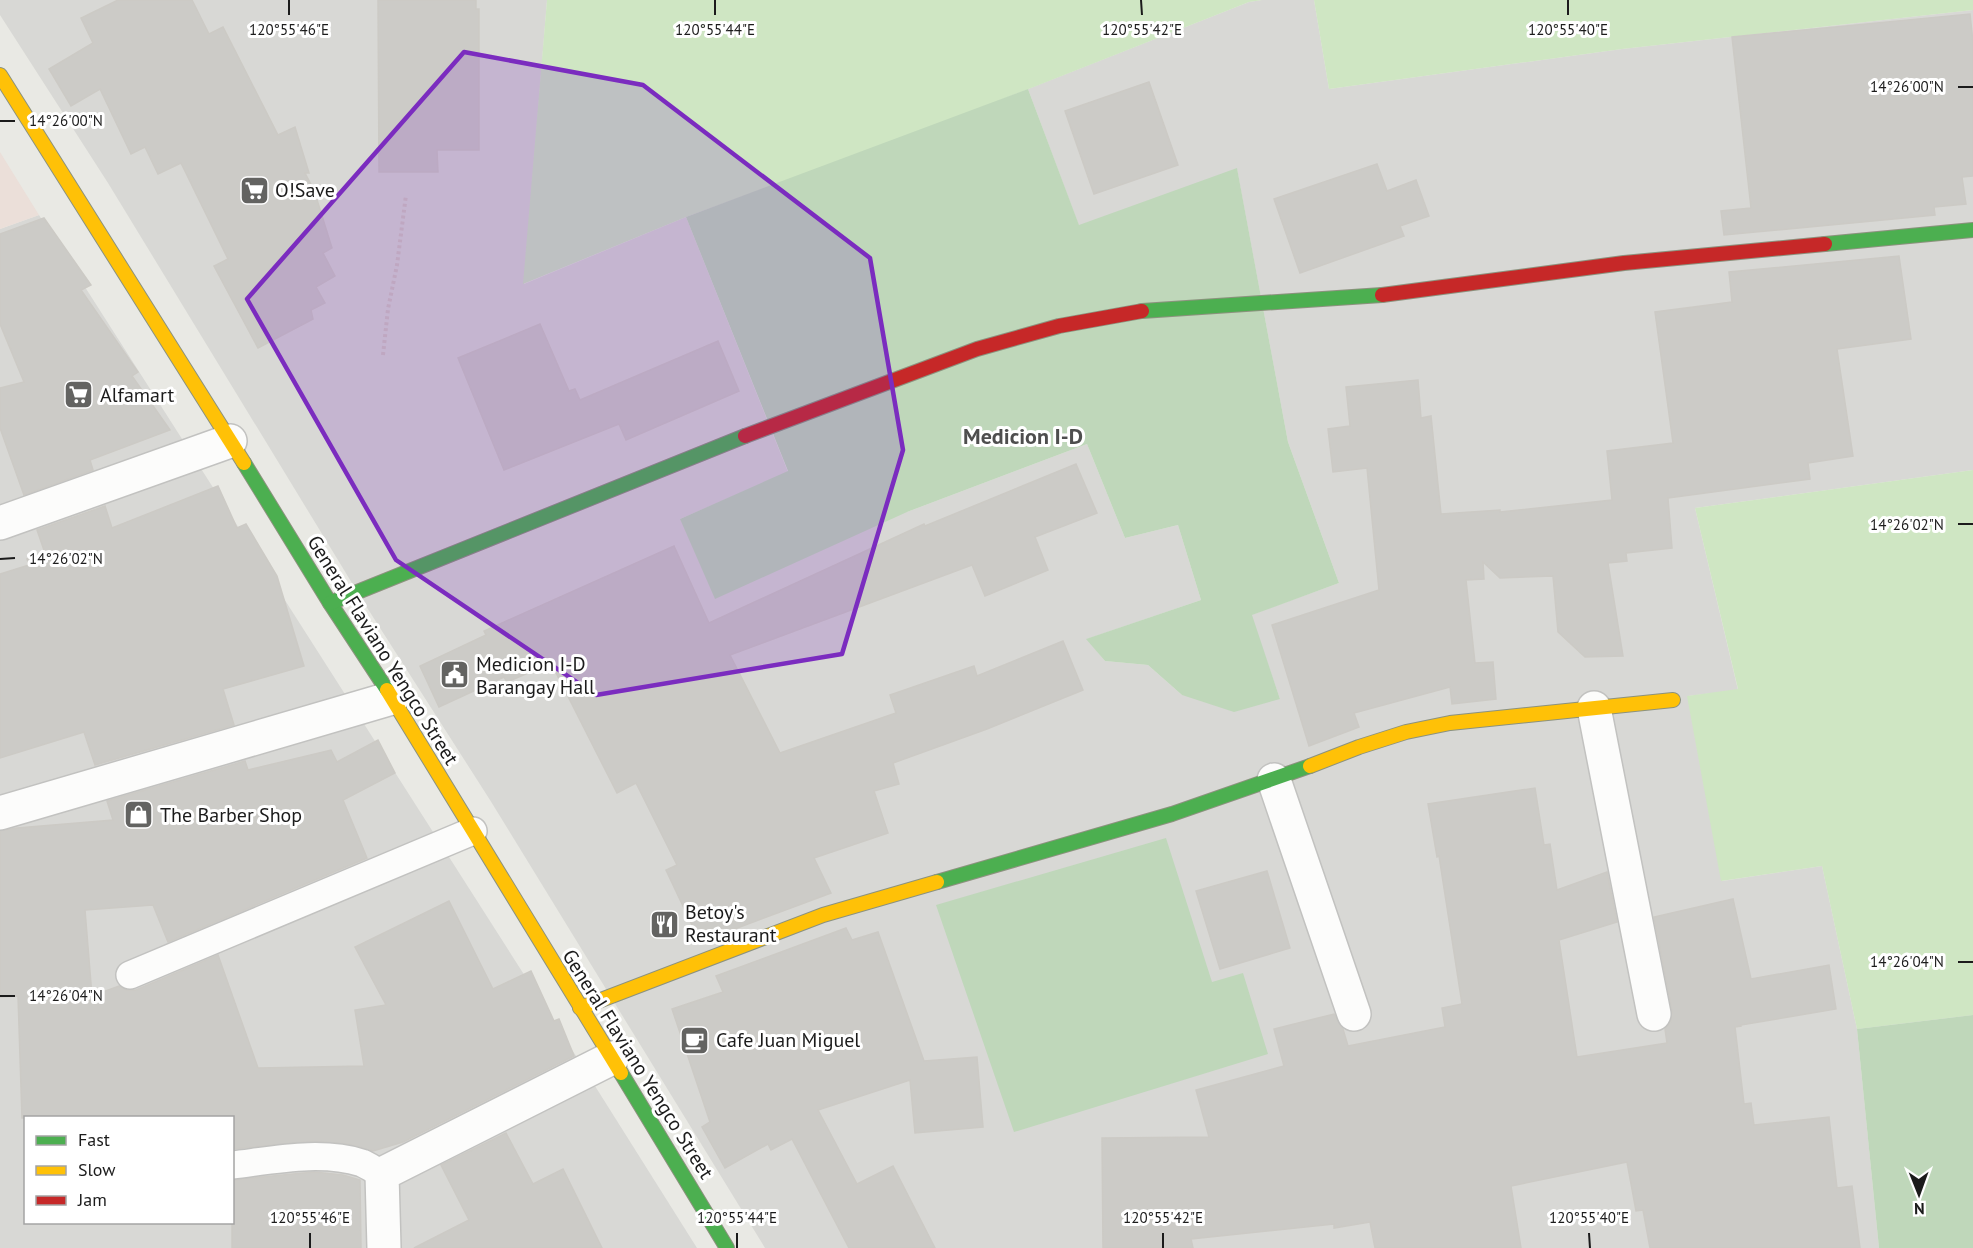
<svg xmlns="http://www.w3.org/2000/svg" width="1973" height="1248" font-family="'PT Sans',sans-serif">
<rect width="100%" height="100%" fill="#e9e9e4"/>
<g fill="#d8d8d5" fill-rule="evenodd">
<polygon points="0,0 547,0 524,284 686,217 788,472 680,519 907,512 1087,444 1125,538 1178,525 1201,600 1087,639 1105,661 1148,665 1182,695 1280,699 1251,615 1339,583 1288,442 1237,169 1079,226 1028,89 1249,2 1262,0 1314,0 1329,89 1622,49 1973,10 1973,470 1695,508 1738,690 1688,696 1722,881 1822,866 1857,1029 1879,1248 765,1248 490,800 366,606 108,183 0,15"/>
<path d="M 39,215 L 578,1059 L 697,1248 L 0,1248 L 0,229 ZM 26,1118 L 232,1118 L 232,1222 L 26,1222 Z"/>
</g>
<polygon fill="#ebdfd9" points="0,152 39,215 0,229"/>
<g fill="#cfe6c3">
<polygon points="547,0 1262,0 1249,2 927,129 686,217 523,284"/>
<polygon points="1314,0 1973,0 1973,10 1622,49 1329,89"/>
<polygon points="1973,470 1973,1015 1857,1029 1822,866 1721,881 1687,696 1738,689 1695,508"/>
</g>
<g fill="#bfd7ba">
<polygon points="1028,89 1079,225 1237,168 1288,442 1339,583 1252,615 1280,699 1234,712 1182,695 1148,665 1105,661 1086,639 1201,600 1178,525 1125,538 1087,444 907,512 715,599 680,519 788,471 686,217"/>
<polygon points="1166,838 1212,982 1243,973 1268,1054 1014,1132 936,905"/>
<polygon points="1973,1015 1973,1248 1879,1248 1857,1029"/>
</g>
<g fill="#cccbc7" stroke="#cccac5" stroke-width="1.5">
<polygon points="118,0 192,0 209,34 223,27 278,135 295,127 309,173 305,173 314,190 332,248 323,253 335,276 316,287 325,303 311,310 313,319 258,348 214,266 228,259 181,163 158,174 145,147 131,154 100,89 71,106 49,69 93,43 81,18"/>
<polygon points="378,0 476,0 476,9 479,9 479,150 437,150 438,172 379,172"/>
<polygon points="1970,14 1973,42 1973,176 1962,177 1966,204 1934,207 1935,215 1724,235 1721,211 1751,208 1732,37"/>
<polygon points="1149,82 1178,165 1094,194 1065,111"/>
<polygon points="1377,164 1387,191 1416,180 1429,216 1400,226 1404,236 1300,273 1274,199"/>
<polygon points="44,218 91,285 81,290 138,372 132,376 170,430 90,460 93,470 24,495 0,428 0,388 24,382 0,324 0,234"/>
<polygon points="1899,256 1911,339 1837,349 1853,456 1808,463 1810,479 1668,498 1672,548 1626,553 1627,561 1608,563 1623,656 1585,657 1558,632 1553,576 1500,578 1483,562 1484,579 1466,580 1475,663 1493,662 1496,699 1452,704 1450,687 1354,713 1359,727 1309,746 1272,625 1379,590 1367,468 1333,472 1328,429 1350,426 1346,387 1418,380 1421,418 1431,416 1441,514 1500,510 1500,512 1612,500 1607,451 1673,443 1655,312 1732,302 1729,272"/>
<polygon points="540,324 569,391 575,389 580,400 718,341 739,391 626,440 619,424 504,470 458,358"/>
<polygon points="1076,464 1097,513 1035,537 1048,570 985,596 972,565 730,655 780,753 896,713 890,695 974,666 977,676 1063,641 1083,690 987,729 893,763 899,784 874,791 888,833 814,858 831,893 700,942 666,870 677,865 636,783 617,793 551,663 507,682 504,677 439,707 420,666 486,635 484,631 674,546 709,623 924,524 925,526"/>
<polygon points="218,486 237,528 246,524 277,576 304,666 223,689 234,725 95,765 84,732 0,758 0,574 29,565 27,559 45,553 37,530 105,506 112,528"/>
<polygon points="378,740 395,773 343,800 367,858 168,942 153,905 85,910 92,996 119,986 127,990 136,990 218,955 258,1068 364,1066 355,1010 386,1005 355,947 449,901 493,989 531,971 554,1021 559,1019 574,1056 403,1142 373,1151 348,1144 314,1141 232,1149 232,1118 22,1118 18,996 0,997 0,831 17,828 113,820 107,801 245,761 248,770 331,750 337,762"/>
<polygon points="1535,788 1544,845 1550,844 1557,890 1607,872 1617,922 1559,940 1577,1057 1667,1043 1665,1029 1671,1021 1672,1010 1654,917 1733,899 1751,979 1829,965 1836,1009 1741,1025 1741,1026 1735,1027 1744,1104 1751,1103 1754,1125 1829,1117 1837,1188 1852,1186 1860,1248 1650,1248 1643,1210 1636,1211 1627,1162 1511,1186 1521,1248 1375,1248 1370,1222 1334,1228 1334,1224 1191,1239 1193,1248 1103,1248 1102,1138 1209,1137 1196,1090 1284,1066 1274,1029 1334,1014 1343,1029 1348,1046 1445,1027 1442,1008 1462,1004 1439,856 1437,857 1428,804"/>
<polygon points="1267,871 1290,948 1220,969 1196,891"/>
<polygon points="846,928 852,940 878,932 924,1061 977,1057 983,1127 915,1133 910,1080 818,1110 857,1184 893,1166 935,1248 849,1248 792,1139 771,1150 768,1144 725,1168 702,1127 710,1122 672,1009 723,992 716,976"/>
<polygon points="506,1133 533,1184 563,1169 602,1248 414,1248 469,1220 441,1165"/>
<polygon points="314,1172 343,1175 360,1180 361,1248 232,1248 232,1180"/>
</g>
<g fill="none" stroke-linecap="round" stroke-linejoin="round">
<defs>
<g id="lane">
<polyline points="130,975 473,831"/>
<path d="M 232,1165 C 274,1160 321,1150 362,1163 C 369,1166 376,1171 382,1174"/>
</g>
<g id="street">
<polyline points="0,523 230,441"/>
<polyline points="1594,708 1654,1014"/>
<polyline points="1274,780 1354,1014"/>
<polyline points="0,813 392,698"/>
<polyline points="384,1248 382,1174 612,1058"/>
</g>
<g id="fast">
<polyline points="1825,244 1973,230"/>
<polyline points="1142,311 1382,295"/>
<polyline points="244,463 330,603 387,690"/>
<polyline points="330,603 745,436"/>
<polyline points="937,882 1172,814 1310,766"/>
<polyline points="621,1073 727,1248"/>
</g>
<g id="slow">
<polyline points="0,75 244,463"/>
<polyline points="387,690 621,1073"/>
<polyline points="1310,766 1359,747 1406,732 1450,723 1673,700"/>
<polyline points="580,1008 823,915 937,882"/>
</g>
<g id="jam">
<polyline points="1382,295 1624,263 1825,244"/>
<polyline points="745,436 977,349 1059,326 1142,311"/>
</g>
</defs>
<use href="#lane" stroke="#c2c2c0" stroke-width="30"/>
<use href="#street" stroke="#c2c2c0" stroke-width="36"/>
<use href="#fast" stroke="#8c927e" stroke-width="16"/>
<use href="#slow" stroke="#8c927e" stroke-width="16"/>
<use href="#jam" stroke="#8c927e" stroke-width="16"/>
<polyline stroke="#d0c6c2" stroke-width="4" stroke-dasharray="3 3" stroke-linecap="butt" points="383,355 388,309 397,265 406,195"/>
<use href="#lane" stroke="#fcfcfb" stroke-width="27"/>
<use href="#street" stroke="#fcfcfb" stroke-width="33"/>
<use href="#fast" stroke="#4caf50" stroke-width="14"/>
<use href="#slow" stroke="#ffc107" stroke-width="14"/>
<use href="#jam" stroke="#c62828" stroke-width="14"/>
</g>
<path fill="#7b2cbf" fill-opacity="0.2" stroke="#7b2cbf" stroke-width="4.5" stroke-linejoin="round" d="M 464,52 L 643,85 L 870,258 L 903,450 L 842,654 L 596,695 L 396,560 L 247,299 Z"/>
<path fill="none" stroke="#1b1b1b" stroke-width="2" d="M 289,0 L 289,15M 715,0 L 715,15M 1141,0 L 1142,15M 1568,0 L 1568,15M 1958,87 L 1973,87M 0,121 L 15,121M 1958,524 L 1973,524M 0,559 L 15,558M 1958,962 L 1973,962M 0,996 L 15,996M 310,1233 L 310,1248M 737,1233 L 737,1248M 1163,1233 L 1163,1248M 1589,1233 L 1590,1248"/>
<defs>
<symbol id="supermarket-square" viewBox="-11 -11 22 22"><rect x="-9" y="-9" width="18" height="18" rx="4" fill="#636361" stroke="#fff"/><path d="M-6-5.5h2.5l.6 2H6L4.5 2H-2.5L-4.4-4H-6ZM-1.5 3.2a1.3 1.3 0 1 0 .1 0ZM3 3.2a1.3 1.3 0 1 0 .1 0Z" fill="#fff"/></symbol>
<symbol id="civic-square" viewBox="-11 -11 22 22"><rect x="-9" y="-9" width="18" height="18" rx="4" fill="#636361" stroke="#fff"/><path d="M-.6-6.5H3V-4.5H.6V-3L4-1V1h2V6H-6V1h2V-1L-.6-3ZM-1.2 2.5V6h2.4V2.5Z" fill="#fff"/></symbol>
<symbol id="shop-square" viewBox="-11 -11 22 22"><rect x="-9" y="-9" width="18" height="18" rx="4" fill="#636361" stroke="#fff"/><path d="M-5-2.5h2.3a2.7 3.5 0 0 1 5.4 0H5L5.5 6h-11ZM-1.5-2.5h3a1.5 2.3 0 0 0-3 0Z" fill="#fff"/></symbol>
<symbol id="restaurant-square" viewBox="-11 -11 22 22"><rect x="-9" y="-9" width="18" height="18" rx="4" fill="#636361" stroke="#fff"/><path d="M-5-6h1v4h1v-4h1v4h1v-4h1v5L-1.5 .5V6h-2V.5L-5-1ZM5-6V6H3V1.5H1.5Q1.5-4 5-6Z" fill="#fff"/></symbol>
<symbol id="cafe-square" viewBox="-11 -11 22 22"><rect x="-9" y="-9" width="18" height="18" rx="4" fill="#636361" stroke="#fff"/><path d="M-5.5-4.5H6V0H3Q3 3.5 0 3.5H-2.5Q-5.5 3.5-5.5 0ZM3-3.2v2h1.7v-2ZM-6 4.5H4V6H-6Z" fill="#fff"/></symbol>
</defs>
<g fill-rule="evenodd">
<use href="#supermarket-square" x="238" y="174" width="33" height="33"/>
<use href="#supermarket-square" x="62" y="378" width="33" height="33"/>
<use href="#civic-square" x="438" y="658" width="33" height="33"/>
<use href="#shop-square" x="122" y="798" width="33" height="33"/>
<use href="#restaurant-square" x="648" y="908" width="33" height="33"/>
<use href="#cafe-square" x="678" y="1024" width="33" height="33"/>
</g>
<g text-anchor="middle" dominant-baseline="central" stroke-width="6" stroke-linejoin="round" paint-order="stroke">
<g font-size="20" fill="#1b1b1b" stroke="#fff" text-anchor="start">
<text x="275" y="190">O!Save</text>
<text x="100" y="395">Alfamart</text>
<text x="476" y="664">Medicion I-D<tspan x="476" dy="23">Barangay Hall</tspan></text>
<text x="160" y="815">The Barber Shop</text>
<text x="685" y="912">Betoy's<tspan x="685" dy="23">Restaurant</tspan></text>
<text x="716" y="1040">Cafe Juan Miguel</text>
</g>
<g font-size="20" fill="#1b1b1b" stroke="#fff">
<text transform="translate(383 650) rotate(58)">General Flaviano Yengco Street</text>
<text transform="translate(638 1064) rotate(58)">General Flaviano Yengco Street</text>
</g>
<g font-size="22" font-weight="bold" fill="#4e4e4e" stroke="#fff">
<text x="1023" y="436">Medicion I-D</text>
</g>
</g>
<g font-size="15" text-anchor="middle" fill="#1b1b1b" stroke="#fff" stroke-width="6" stroke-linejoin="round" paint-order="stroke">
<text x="289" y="35">120°55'46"E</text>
<text x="715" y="35">120°55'44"E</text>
<text x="1142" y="35">120°55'42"E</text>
<text x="1568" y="35">120°55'40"E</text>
<text x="1907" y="92">14°26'00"N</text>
<text x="66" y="126">14°26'00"N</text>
<text x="1907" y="530">14°26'02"N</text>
<text x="66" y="564">14°26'02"N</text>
<text x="1907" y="967">14°26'04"N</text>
<text x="66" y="1001">14°26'04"N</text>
<text x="310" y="1223">120°55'46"E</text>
<text x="737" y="1223">120°55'44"E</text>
<text x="1163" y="1223">120°55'42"E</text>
<text x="1589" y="1223">120°55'40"E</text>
</g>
<rect x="24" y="1116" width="210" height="108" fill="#ffffff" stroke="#a4a4a4" stroke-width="1.5"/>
<rect x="36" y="1136" width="30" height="9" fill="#4caf50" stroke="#a4a4a4" stroke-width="1.5"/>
<text x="78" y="1146" font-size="18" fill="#1b1b1b">Fast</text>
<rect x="36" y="1166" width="30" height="9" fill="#ffc107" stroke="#a4a4a4" stroke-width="1.5"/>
<text x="78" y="1176" font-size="18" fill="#1b1b1b">Slow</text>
<rect x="36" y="1196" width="30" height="9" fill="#c62828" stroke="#a4a4a4" stroke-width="1.5"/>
<text x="78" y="1206" font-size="18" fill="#1b1b1b">Jam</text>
<g transform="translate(1919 1194) rotate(179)" stroke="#ffffff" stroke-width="4.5" paint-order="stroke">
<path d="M0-4.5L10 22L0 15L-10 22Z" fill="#1b1b1b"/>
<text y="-9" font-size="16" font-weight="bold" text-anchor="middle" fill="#1b1b1b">N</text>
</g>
</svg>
